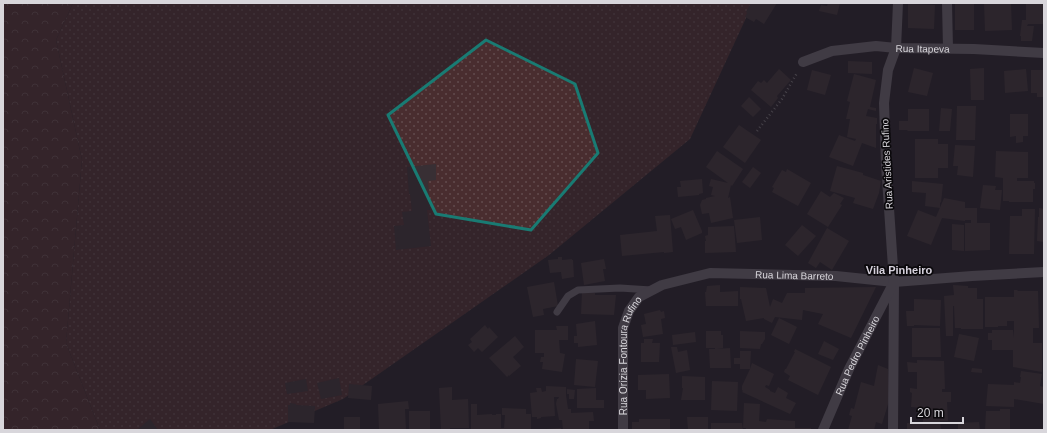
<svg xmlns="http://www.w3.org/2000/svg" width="1047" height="433" font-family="Helvetica,sans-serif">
<defs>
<pattern id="grass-dots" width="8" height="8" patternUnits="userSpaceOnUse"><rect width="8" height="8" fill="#492d2f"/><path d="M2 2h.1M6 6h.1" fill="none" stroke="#624b4d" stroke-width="1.8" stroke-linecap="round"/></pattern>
<pattern id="forest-crowns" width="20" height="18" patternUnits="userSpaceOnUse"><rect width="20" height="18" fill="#492d2f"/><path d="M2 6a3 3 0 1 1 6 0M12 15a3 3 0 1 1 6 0" fill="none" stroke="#624b4d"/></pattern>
</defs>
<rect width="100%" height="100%" fill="#221e26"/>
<polygon fill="url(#grass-dots)" points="73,3 753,3 690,139 549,255 343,399 270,430 100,430 66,343 82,160 56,40"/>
<polygon fill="url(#forest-crowns)" points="3,3 73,3 56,40 82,160 66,343 100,430 3,430"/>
<g fill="#382f34">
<polygon points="751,3 777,3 764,24 756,19 754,22 745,17 747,13 746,12"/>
<polygon points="828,3 840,3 837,15 819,11 821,5 827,6"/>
<rect x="955" y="3" width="19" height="27"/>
<polygon points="984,3 1011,3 1012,30 985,31"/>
<polygon points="1026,3 1044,3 1044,24 1028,24 1027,26 1034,26 1032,41 1021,41 1021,36 1020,36 1022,20 1026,20"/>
<polygon points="908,4 935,5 934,29 908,28"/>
<polygon points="848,61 872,62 872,74 848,73"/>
<polygon points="914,68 933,73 927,96 908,92"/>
<polygon points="984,68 984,100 971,100 970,69"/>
<polygon points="779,69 791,80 777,96 778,98 771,107 751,90 758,81 761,83 764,80 767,83"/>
<polygon points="1026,69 1028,91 1005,93 1004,71"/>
<polygon points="812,70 831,75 825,95 807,90"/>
<polygon points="1031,70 1044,70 1044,97 1037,97 1037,93 1031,93"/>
<polygon points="854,74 876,80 870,107 876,108 876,111 868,109 866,116 877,118 877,124 876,124 876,148 862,143 853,166 829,157 839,135 855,141 856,139 847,137 850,119 846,119 850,102 847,101"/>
<polygon points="749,97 761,109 753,117 741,106"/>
<polygon points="957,106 976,106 975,140 956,140"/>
<polygon points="941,108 952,109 950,131 939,131"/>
<polygon points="908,109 929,109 929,131 907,131 908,130 899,130 899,121 908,121"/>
<polygon points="1010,114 1028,114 1028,136 1023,136 1023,142 1016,143 1016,136 1010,137"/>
<polygon points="739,125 761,140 745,163 723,147"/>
<polygon points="915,139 938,139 938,144 948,144 948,168 938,168 938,178 915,178"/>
<polygon points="955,145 975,146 973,177 957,175 958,166 953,166"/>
<polygon points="717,151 743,169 732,186 731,185 728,198 730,197 733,218 711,223 709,213 702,214 700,205 702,200 706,199 706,198 715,196 711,195 713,187 709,186 711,179 728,183 706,167"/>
<polygon points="996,151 1028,152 1028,178 1017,178 1017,181 1034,181 1034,183 1035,183 1035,189 1033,189 1033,202 1009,202 1009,201 1003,201 1003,178 995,177"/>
<polygon points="436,164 436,180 428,181 430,210 427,210 431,246 396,250 394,226 404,225 402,212 412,211 410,194 409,194 407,167"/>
<polygon points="837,166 863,173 863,175 881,181 879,193 873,209 853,203 855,198 830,191"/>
<polygon points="753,167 761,173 750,188 742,182"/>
<polygon points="787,169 811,183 798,206 772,192 774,188 772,187 782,170 786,172"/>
<polygon points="702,179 703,193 699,194 699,195 678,197 677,187 681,187 680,181"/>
<polygon points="912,181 943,184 941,203 940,202 940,208 925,206 926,193 912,192"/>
<polygon points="983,185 996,186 995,190 1002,190 1000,210 980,208"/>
<polygon points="821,191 830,197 834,193 844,198 840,204 842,205 828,227 807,214"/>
<polygon points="944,198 965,202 965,208 977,208 977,223 990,223 990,250 965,251 965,223 971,223 971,220 965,220 965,221 942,218 931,245 907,236 918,210 936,217"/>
<polygon points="1039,208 1044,209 1044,242 1037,241 1038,217 1039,217"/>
<polygon points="1022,209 1035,209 1034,254 1009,254 1010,216 1022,216"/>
<polygon points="693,210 702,231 702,233 686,240 681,227 675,229 671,219"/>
<polygon points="670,215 673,252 664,253 664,252 622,256 620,235 657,231 655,216"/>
<polygon points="760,217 762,240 737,243 734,220"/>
<polygon points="952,224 964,225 964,251 952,250"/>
<polygon points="802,225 816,236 798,256 785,245"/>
<polygon points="734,226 736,252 705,253 705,241 706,241 705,236 708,235 708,227"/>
<polygon points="827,228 849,241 832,270 820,262 816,268 808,263"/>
<polygon points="558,257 562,257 562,260 572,259 572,260 573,260 574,277 562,279 561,272 550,273 548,260 558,259"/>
<polygon points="604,259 606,269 603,269 605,281 584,285 581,263"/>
<polygon points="554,282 558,306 543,309 544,315 533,317 527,287"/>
<polygon points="720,285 720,292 738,291 738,306 706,306 705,292 706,292 707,286"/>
<polygon points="953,285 968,286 968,288 977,288 977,299 983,299 983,329 961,329 961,328 955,328 954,306 953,306 953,336 946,336 944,296 954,295"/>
<polygon points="740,287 766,288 770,307 773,299 782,303 787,293 805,293 805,288 876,287 851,338 818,324 823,314 803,310 802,320 775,317 772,323 764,319 764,318 746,321 741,299 740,299"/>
<polygon points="1014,290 1017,290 1018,291 1038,291 1039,328 1033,328 1033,343 1042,343 1042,372 1013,367 1013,350 992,350 992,340 988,340 988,333 992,333 992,330 1013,330 1014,338 1014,321 1007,321 1007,326 998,326 998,327 985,327 985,297 1014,297"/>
<polygon points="582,292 595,293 595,295 616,295 614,315 581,314"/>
<polygon points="914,299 941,300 940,326 914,325 914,326 907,326 906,311 914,311"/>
<polygon points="660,310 661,312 664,311 665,318 661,319 663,334 643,337 641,325 646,324 644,314"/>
<polygon points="779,318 797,327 789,344 771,335"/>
<polygon points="595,321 597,345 578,347 578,343 574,343 574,336 577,336 576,324"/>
<polygon points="485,325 488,329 489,327 498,337 482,352 478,348 474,352 468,345 472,342 470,339"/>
<polygon points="556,326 568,326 568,340 559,340 560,353 565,354 562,372 542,369 543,362 540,362 541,357 544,357 544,353 535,353 535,330 557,330"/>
<polygon points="912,328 940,328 941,357 912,357"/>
<polygon points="706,331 721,331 721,335 723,335 723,348 717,349 730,348 731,368 710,368 709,349 715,349 715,348 706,348"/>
<polygon points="740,331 765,332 765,339 762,344 761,344 760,349 740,348"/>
<polygon points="695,332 696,342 673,345 672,335"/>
<polygon points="959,334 979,338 974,361 954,357"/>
<polygon points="515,336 524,347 513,357 521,366 509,376 509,375 507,377 489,358"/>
<polygon points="644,339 653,339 652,343 660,343 659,362 641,362 641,343 644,343"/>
<polygon points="824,341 839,349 833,360 818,354"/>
<polygon points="671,347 677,347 678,352 687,350 690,370 676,373"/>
<polygon points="795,349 831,367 818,395 788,380 790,376 784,372 785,369 786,369 795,352 794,352"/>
<polygon points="740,351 751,351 750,369 752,363 774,374 769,386 766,385 765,387 770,390 770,391 775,393 778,387 788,393 786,398 796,403 790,414 742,392 743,391 742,390 742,386 750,369 740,369 740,364 734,364 734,358 740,358"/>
<polygon points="576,359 598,361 595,387 574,385"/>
<polygon points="917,360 944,361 945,389 942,389 942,392 951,392 951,402 947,402 948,421 940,421 941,430 907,430 907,423 935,422 923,422 923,408 911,407 912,393 910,392 910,388 917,389 917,372 908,372 907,362 917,363"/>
<polygon points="878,365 888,369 889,391 892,391 882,424 876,422 874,430 848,430 852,416 849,415 851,408 854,409 861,382 874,386"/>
<polygon points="972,368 982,369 982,373 971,372"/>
<polygon points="1021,371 1042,374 1040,386 1044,387 1044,404 1014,399 1014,407 986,406 988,384 1014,385 1014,382 1020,383 1021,377 1020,377"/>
<polygon points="669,374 670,398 646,399 646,390 638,390 638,375"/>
<polygon points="682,376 705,377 705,400 681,400 683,388 682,388"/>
<polygon points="339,378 342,395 321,399 317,383"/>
<polygon points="306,379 308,391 287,394 285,383"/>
<polygon points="712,381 738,382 737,411 711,410"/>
<polygon points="349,384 372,386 371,400 348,398"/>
<polygon points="546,386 566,387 566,395 568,409 571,409 571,413 593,412 594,421 589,421 589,430 563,430 562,420 559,420 556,404 557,399 558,399 559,397 554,397 555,416 541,417 541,418 537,419 537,417 532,417 530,393 537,392 536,388 541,388 542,392 546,391"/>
<polygon points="452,387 452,400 468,399 469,428 450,428 450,430 441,430 439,388"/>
<polygon points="596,388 596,400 604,400 604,408 577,408 577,389"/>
<polygon points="567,389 575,390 574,399 569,399 569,394 567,394"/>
<polygon points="408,401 409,409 405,409 406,430 379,430 378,404"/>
<polygon points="290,403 296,404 296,405 315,406 314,423 288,422 288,405 290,405"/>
<polygon points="744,403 760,404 759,421 766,422 767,419 795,421 795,428 811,428 811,430 745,430 746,428 743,428"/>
<polygon points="471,404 477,404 477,415 492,414 492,415 496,415 496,414 501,414 501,428 504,428 505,415 502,415 502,408 526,409 526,414 531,414 531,430 471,430"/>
<polygon points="1000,409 1010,409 1010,430 985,430 986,411 1000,411"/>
<rect x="409" y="411" width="21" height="19"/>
<rect x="344" y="417" width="16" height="13"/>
<polygon points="687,417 708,417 708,430 688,430"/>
<polygon points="150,419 158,430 137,430"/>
<polygon points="639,419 670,419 670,430 632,430 632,422 639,422"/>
<polygon points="979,422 980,430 958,430 958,423"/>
<polygon points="711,423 742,423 743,430 711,430"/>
<polygon points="561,428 561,430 546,430 546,429"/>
</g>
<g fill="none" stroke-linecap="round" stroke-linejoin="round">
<polyline stroke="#716e74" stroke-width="2.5" stroke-dasharray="1 3" stroke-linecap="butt" points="757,131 782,99 797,73"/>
<polyline stroke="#645f69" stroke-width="7" points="557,312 568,296 578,290 620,288 651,290"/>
<g stroke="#645f69" stroke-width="10">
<polyline points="947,3 948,48"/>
<path id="s1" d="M 803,62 L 832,51 L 876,46 L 896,48 L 974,49 L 1044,53"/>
<path id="s2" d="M 623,430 L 623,328 L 629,311 L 639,297 L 662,285 L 710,273 L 836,276 L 894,282"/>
<polyline points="893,430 894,282 886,164 884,103 888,70 896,48 898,3"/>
</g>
<path stroke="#645f69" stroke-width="10" id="s3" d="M 823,430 L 849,369 L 894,282 L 972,276 L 1044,272"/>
</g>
<path d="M0 0H1047V433H0ZM 486,40 L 575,84 L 598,153 L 531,230 L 436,214 L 388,115 Z" fill="#221e26" fill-opacity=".55" fill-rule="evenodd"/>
<path fill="none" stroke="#197b73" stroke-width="3" stroke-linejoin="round" d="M 486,40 L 575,84 L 598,153 L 531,230 L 436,214 L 388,115 Z"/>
<g text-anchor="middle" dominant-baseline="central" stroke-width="3.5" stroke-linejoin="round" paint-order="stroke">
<g font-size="10" fill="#d8d6db" stroke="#0b090c">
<text stroke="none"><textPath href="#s1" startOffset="122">Rua Itapeva</textPath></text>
<text transform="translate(887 164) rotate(-93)">Rua Aristides Rufino</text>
<text stroke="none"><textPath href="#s2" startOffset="297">Rua Lima Barreto</textPath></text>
<text stroke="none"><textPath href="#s3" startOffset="82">Rua Pedro Pinheiro</textPath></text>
<text stroke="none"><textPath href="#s2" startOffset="76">Rua Orízia Fontoura Rufino</textPath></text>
</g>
<g font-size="11" font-weight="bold" fill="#d6d1dc" stroke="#0b090c">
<text x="899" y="270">Vila Pinheiro</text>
</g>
</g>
<rect width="1047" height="433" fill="none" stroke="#d8d6db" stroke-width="8"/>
<path d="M911 417v6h52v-6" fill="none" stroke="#d8d6db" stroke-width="2"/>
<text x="917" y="417" font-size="12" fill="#d8d6db" stroke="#0b090c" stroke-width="3" paint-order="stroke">20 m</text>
</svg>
